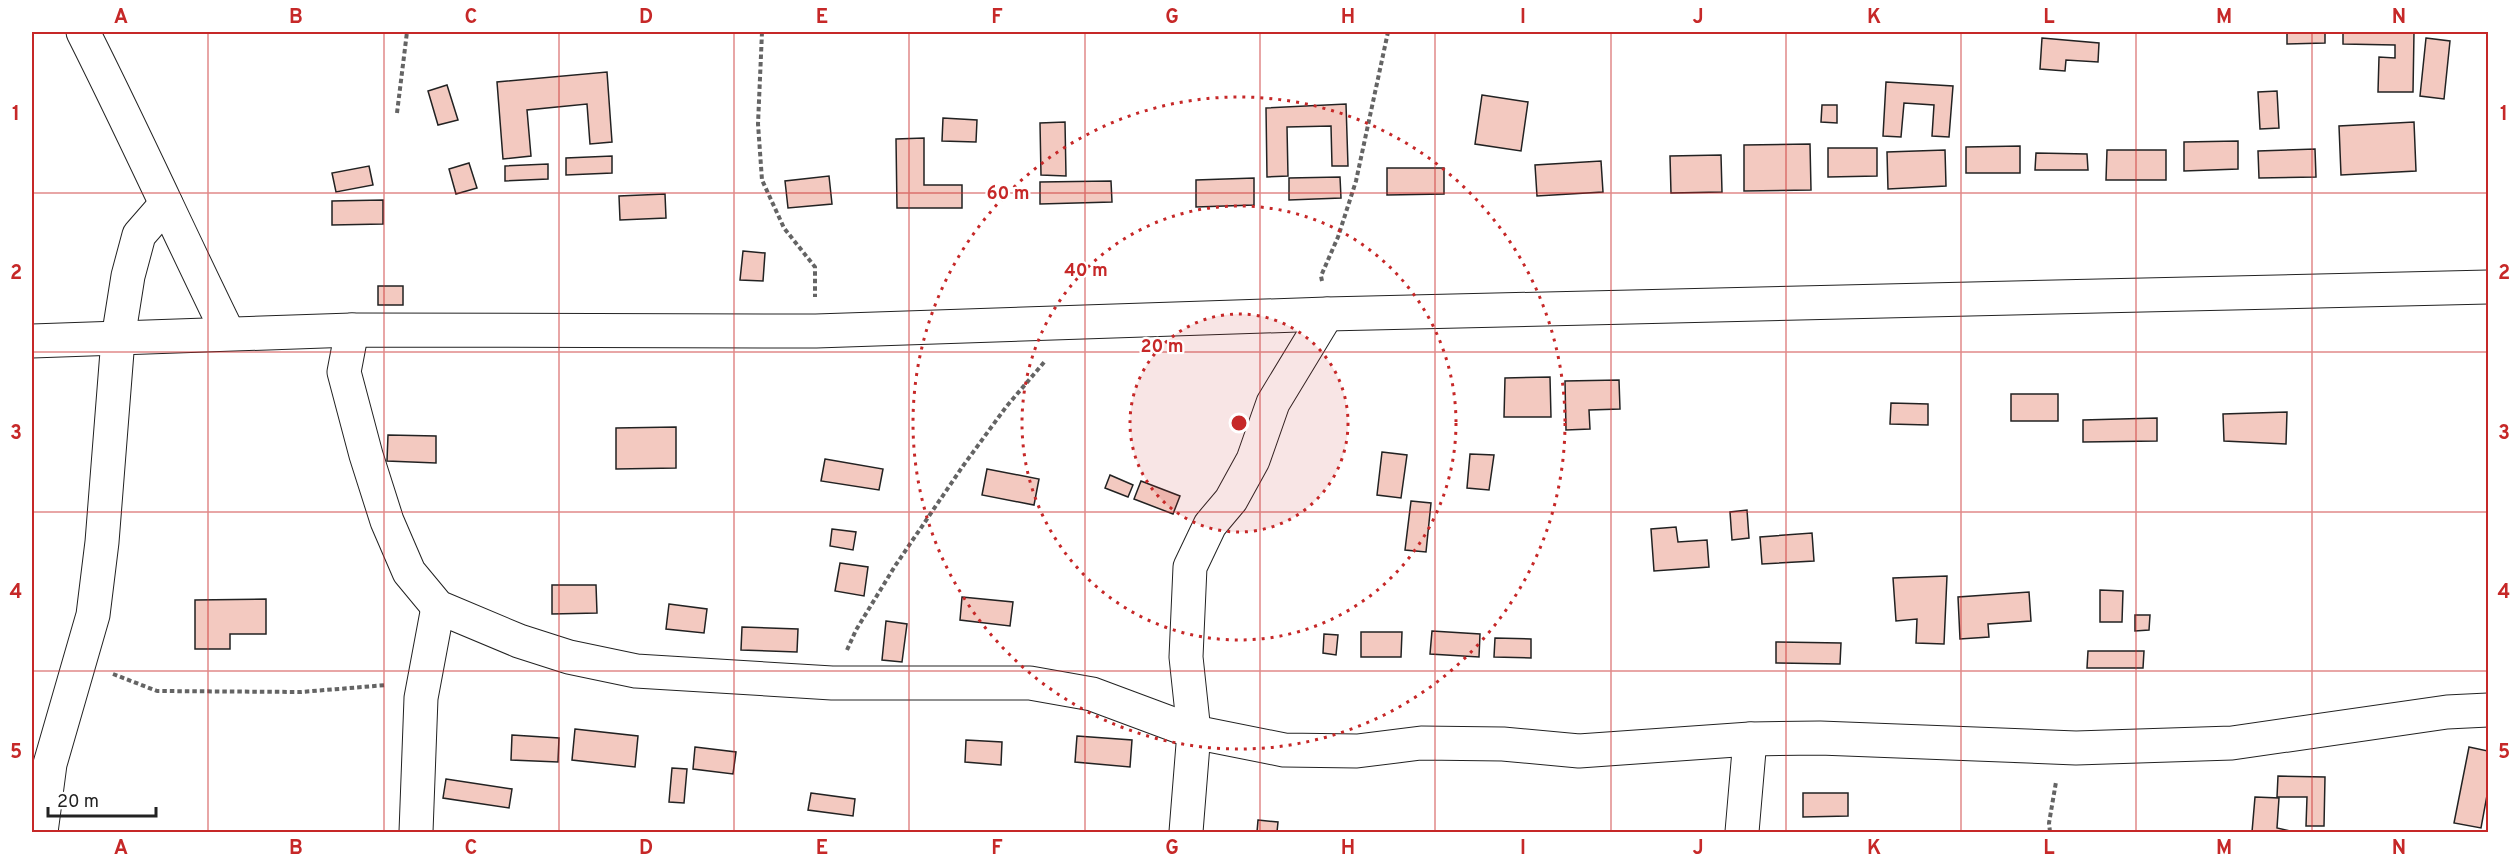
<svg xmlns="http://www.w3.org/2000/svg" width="2520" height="864" font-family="Overpass,sans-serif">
<rect width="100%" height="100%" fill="#fff"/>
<g fill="#f3c9c0" stroke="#222" stroke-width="1.5">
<polygon points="2287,32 2325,32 2325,43 2287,44"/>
<polygon points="2343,32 2414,32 2413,92 2378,92 2379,57 2395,58 2395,45 2343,44"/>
<polygon points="2042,38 2099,43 2098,62 2066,60 2065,71 2040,69"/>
<polygon points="2426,38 2450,41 2444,99 2420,96"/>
<polygon points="607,72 612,142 590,144 587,104 527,110 531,156 503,159 497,82"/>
<polygon points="1886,82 1953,86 1949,137 1932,136 1934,105 1904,103 1901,137 1883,136"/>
<polygon points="447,85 458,120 438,125 428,91"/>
<polygon points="2277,91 2279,128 2260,129 2258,92"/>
<polygon points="1482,95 1528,102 1521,151 1475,144"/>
<polygon points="1346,104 1348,166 1332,166 1331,126 1287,127 1288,176 1267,177 1266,108"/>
<polygon points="1822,105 1837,105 1837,123 1821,122"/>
<polygon points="943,118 977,120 976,142 942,141"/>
<polygon points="1065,122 1066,176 1041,175 1040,123"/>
<polygon points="2414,122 2416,171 2341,175 2339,126"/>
<polygon points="924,138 924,185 962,185 962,208 897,208 896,139"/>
<polygon points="2238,141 2238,169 2184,171 2184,142"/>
<polygon points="1810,144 1811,190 1744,191 1744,145"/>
<polygon points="2020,146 2020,173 1966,173 1966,147"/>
<polygon points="1828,148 1877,148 1877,176 1828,177"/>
<polygon points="2315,149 2316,177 2259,178 2258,151"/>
<polygon points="1945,150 1946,186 1888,189 1887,152"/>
<polygon points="2107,150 2166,150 2166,180 2106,180"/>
<polygon points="2036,153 2087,154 2088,170 2035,170"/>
<polygon points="1721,155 1722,192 1671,193 1670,156"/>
<polygon points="612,156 612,173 566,175 566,158"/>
<polygon points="1601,161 1603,192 1537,196 1535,165"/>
<polygon points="469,163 477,188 456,194 449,169"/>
<polygon points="548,164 548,179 505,181 505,166"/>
<polygon points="369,166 373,185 336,192 332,173"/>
<polygon points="1387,168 1444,168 1444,194 1387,195"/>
<polygon points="829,176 832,204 788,208 785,181"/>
<polygon points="1340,177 1341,198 1289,200 1289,178"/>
<polygon points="1254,178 1254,205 1196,207 1196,180"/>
<polygon points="1111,181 1112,202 1040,204 1040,182"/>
<polygon points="665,194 666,218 620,220 619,196"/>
<polygon points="383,200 383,224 332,225 332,201"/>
<polygon points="743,251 765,253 763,281 740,280"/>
<rect x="378" y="286" width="25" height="19"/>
<polygon points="1550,377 1551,417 1504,417 1505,378"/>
<polygon points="1619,380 1620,409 1589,410 1590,429 1566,430 1565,381"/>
<rect x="2011" y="394" width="47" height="27"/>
<polygon points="1891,403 1928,404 1928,425 1890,424"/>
<polygon points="2287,412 2286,444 2224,441 2223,414"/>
<polygon points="2157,418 2157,441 2083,442 2083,420"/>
<polygon points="676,427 676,468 616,469 616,428"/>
<polygon points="388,435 436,436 436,463 387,461"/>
<polygon points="1382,452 1407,455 1401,498 1377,495"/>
<polygon points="1470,454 1494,455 1489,490 1467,488"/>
<polygon points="825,459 883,469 879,490 821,481"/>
<polygon points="987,469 1039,479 1034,505 982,495"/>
<polygon points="1110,475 1133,485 1128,497 1105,488"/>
<polygon points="1141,481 1180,496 1173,514 1134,499"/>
<polygon points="1411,501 1431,503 1426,552 1405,550"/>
<polygon points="1747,510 1749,538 1732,540 1730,512"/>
<polygon points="1676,527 1678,542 1707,540 1709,567 1654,571 1651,529"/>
<polygon points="832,529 856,532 853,550 830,546"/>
<polygon points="1812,533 1814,561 1762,564 1760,537"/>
<polygon points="840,563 868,567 864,596 835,591"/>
<polygon points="1947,576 1944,644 1916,643 1917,619 1896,621 1893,578"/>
<polygon points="552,585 596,585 597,613 552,614"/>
<polygon points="2100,590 2123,591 2122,622 2100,622"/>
<polygon points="2029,592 2031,621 1988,624 1989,637 1960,639 1958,597"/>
<polygon points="962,597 1013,602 1010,626 960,620"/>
<polygon points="266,599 266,634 230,634 230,649 195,649 195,600"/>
<polygon points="669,604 707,609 704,633 666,629"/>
<polygon points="2135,615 2150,615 2149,630 2135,631"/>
<polygon points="886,621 907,624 902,662 882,660"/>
<polygon points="742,627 798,629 797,652 741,650"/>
<polygon points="1432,631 1480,634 1479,657 1430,654"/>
<polygon points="1361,632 1402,632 1401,657 1361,657"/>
<polygon points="1324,634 1338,635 1336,655 1323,653"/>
<polygon points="1495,638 1531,639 1531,658 1494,657"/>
<polygon points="1776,642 1841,643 1840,664 1776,663"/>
<polygon points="2088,651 2144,651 2143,668 2087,668"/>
<polygon points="575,729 638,736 635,767 572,760"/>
<polygon points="512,735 559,738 558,762 511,760"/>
<polygon points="1077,736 1132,740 1130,767 1075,762"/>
<polygon points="966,740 1002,742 1001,765 965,762"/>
<polygon points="695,747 736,752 733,774 693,769"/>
<polygon points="2469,747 2488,751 2488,790 2481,828 2454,823"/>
<polygon points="672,768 687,769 684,803 669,802"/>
<polygon points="2278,776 2325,777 2324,826 2306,826 2307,797 2277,797"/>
<polygon points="446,779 512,789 509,808 443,798"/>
<polygon points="811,793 855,799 853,816 808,810"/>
<polygon points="1803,793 1848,793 1848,816 1803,817"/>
<polygon points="2255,797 2279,798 2277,828 2294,832 2252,832"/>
<polygon points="1258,820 1278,822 1277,832 1257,832"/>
</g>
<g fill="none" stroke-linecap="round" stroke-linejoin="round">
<defs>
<g id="street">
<path d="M 83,32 C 133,131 179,233 228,333"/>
<polyline points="352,330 344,372 366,455 387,521 409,572 438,607 519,641 569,657 636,671 832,683 1030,683 1092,694 1194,732 1284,750 1357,751 1421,743 1503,744 1579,751 1750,739 1820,738 2076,748 2232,743 2447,712 2488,710"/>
<polyline points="41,832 50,764 93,615 102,542 118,339 128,276 139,235 166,204"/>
<polyline points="416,832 421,698 438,607"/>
<polyline points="1186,832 1194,732 1186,657 1190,567 1210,525 1231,500 1253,460 1273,403 1327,314"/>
<polyline points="1742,832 1750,739"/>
</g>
<polyline id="secondary" points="32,341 352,330 816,331 1327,314 2488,287"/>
</defs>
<use href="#street" stroke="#222" stroke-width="35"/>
<use href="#secondary" stroke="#222" stroke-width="35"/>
<g stroke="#646464" stroke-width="4" stroke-dasharray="4.5 3" stroke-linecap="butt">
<polyline points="762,32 758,124 762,180 784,228 815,267 815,297"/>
<polyline points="397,113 407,32"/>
<polyline points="1322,281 1321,276 1338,237 1356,181 1388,32"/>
<polyline points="847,650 856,630 895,566 963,466 1006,407 1046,360"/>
<polyline points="113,674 157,691 301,692 387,685"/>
<polyline points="2050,832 2049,823 2056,782"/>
</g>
<use href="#street" stroke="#fff" stroke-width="33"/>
<use href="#secondary" stroke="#fff" stroke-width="33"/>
</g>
<path fill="none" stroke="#c62828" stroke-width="1.5" stroke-opacity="0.55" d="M 208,32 L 208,832M 384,32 L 384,832M 559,32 L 559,832M 734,32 L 734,832M 909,32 L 909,832M 1085,32 L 1085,832M 1260,32 L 1260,832M 1435,32 L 1435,832M 1611,32 L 1611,832M 1786,32 L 1786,832M 1961,32 L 1961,832M 2136,32 L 2136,832M 2312,32 L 2312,832M 32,193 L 2488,193M 32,352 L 2488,352M 32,512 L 2488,512M 32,671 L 2488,671"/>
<circle cx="1239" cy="423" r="109" fill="#c62828" fill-opacity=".12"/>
<g fill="none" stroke="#c62828" stroke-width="3" stroke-dasharray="3 6">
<circle cx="1239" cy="423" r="109"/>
<circle cx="1239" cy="423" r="217"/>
<circle cx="1239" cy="423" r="326"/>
</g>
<circle cx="1239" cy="423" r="9" fill="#c62828" stroke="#fff" stroke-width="3"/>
<g font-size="18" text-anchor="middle" font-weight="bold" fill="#c62828" stroke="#fff" stroke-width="4.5" stroke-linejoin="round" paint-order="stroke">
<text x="1008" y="199">60 m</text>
<text x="1086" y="276">40 m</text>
<text x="1162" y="352">20 m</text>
</g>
<rect width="2520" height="864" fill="none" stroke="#ffffff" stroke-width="66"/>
<path d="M48 807v9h108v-9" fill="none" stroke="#222222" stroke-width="3"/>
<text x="57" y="807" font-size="18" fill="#222222" stroke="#ffffff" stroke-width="4.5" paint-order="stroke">20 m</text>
<rect x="33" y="33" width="2454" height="798" fill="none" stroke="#c62828" stroke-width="2"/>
<g font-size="20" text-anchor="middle" font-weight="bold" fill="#c62828">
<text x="121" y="23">A</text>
<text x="296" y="23">B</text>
<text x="471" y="23">C</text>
<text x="646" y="23">D</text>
<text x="822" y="23">E</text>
<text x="997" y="23">F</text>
<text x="1172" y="23">G</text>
<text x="1348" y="23">H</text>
<text x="1523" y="23">I</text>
<text x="1698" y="23">J</text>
<text x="1874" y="23">K</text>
<text x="2049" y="23">L</text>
<text x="2224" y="23">M</text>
<text x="2399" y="23">N</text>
<text x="16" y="120">1</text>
<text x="2504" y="120">1</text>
<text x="16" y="279">2</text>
<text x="2504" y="279">2</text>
<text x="16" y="439">3</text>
<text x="2504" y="439">3</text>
<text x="16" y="598">4</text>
<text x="2504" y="598">4</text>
<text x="16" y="758">5</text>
<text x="2504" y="758">5</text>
<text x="121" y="854">A</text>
<text x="296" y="854">B</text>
<text x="471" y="854">C</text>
<text x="646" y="854">D</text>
<text x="822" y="854">E</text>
<text x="997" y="854">F</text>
<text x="1172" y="854">G</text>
<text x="1348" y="854">H</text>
<text x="1523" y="854">I</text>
<text x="1698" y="854">J</text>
<text x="1874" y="854">K</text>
<text x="2049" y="854">L</text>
<text x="2224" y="854">M</text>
<text x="2399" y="854">N</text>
</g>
</svg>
